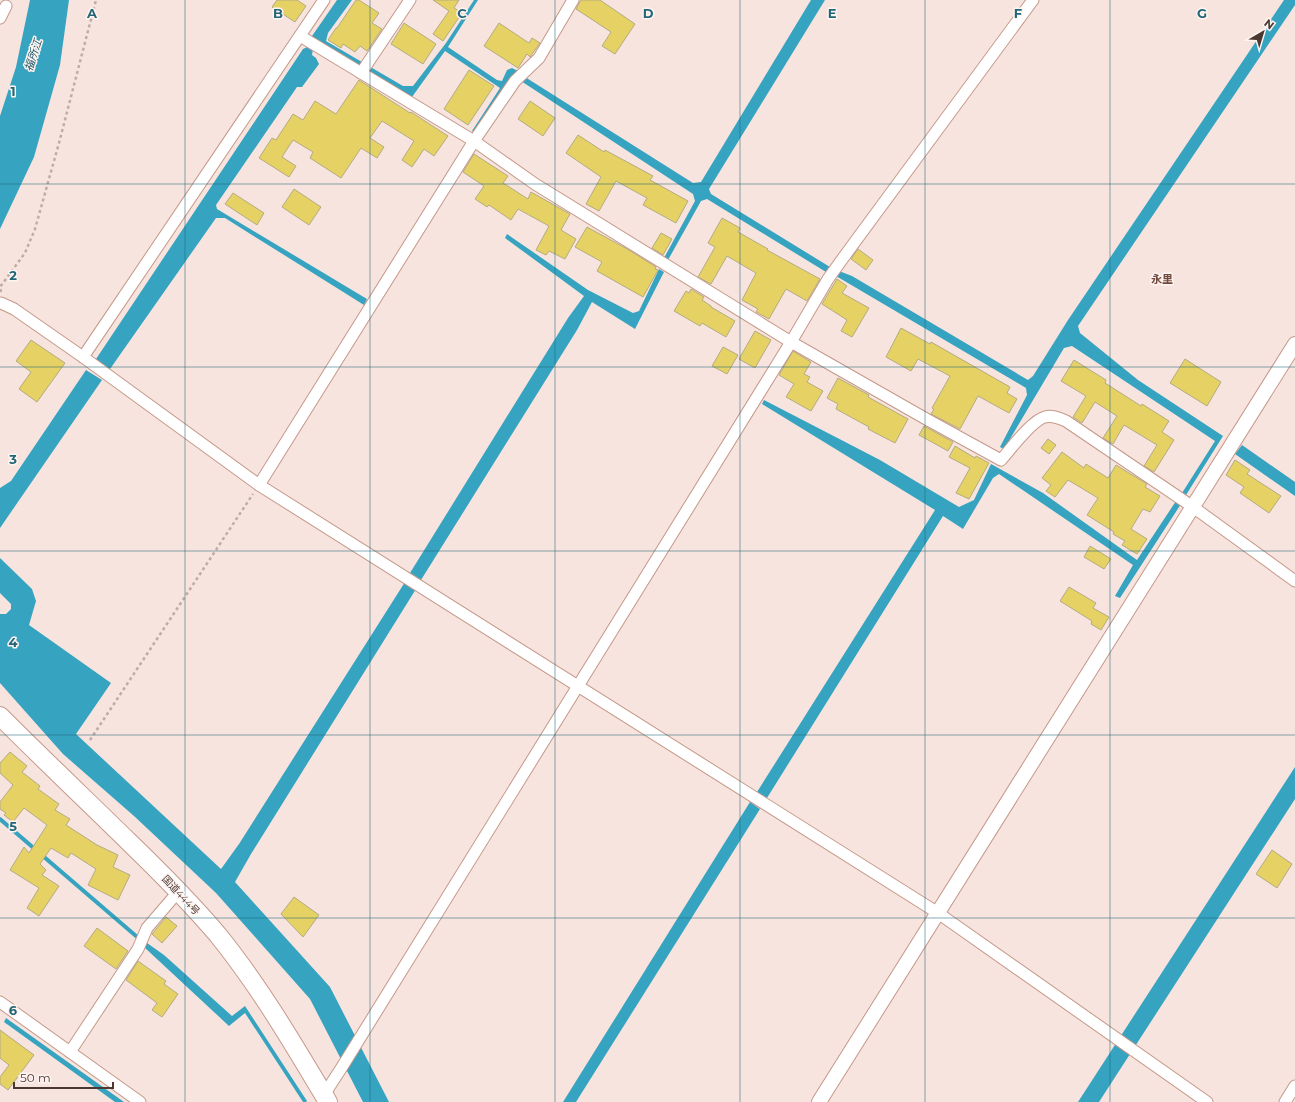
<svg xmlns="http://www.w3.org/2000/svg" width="1295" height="1102" font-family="Montserrat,'Noto Sans JP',sans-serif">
<rect width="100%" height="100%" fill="#f8e4de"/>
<g fill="#36a4c1">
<polygon points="30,0 69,0 60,65 34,157 0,229 0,116 16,67"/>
<polygon points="337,0 352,0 328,33 326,41 403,86 413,86 446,43 474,0 478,0 448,47 497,80 502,81 507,70 512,68 518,71 512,76 475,132 472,131 500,88 445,51 412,97 314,40 312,36"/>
<polygon points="811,0 825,0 709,189 711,194 830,267 826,272 707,199 701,201 668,260 664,258 695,201 693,194 521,81 525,77 693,183 701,182"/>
<polygon points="1284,0 1295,0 1295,5 1078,326 1080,333 1138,380 1223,436 1186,495 1182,493 1215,441 1072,346 1064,348 1004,449 1000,447 1027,395 1026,388 836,276 839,271 852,276 1028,380 1033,376 1068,320"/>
<polygon points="309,46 313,49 312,55 316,58 319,64 302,87 297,87 216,205 217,209 367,299 364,305 225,218 216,218 110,369 96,359 303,49"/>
<polygon points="507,234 588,290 633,313 639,311 659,269 664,272 635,329 592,302 577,330 421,580 410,573 568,318 584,296 505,238"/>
<polygon points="86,370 102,380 0,528 0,488 11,481"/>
<polygon points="764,400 880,460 959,507 974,500 991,464 1043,493 1137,560 1176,501 1181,504 1120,598 1115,596 1133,565 999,474 993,478 963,529 943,516 767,798 757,792 935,510 762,404"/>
<polygon points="1242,445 1295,482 1295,496 1235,454"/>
<polygon points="0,558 32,589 36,601 29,625 111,683 76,734 221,869 239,844 405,582 416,589 251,854 235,882 330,987 389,1102 363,1102 310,999 216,893 134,816 63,754 0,683 0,614 6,614 11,609 11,604 0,593"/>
<polygon points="1295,767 1295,799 1099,1102 1078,1102"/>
<polygon points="750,802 760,809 576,1102 563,1102"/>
<polygon points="147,943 164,955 232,1016 245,1006 307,1101 306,1102 303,1102 245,1013 229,1026 144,947"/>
<polygon points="6,1018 124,1102 115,1102 4,1022"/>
</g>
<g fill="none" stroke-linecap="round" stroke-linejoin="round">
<polyline stroke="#36a4c1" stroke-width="4" points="0,819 136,936"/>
</g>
<g fill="#e5d164" stroke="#b3ac81">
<polygon points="277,0 297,0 306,6 295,22 272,7"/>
<polygon points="356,0 359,0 379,13 372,23 382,29 367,51 360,46 355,52 343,44 341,48 328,40 336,28 337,28"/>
<polygon points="433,0 459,0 454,8 462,13 443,41 433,34 449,11"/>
<polygon points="581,0 600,0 635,24 615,54 602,46 611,32 576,9"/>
<polygon points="404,23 436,44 423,64 391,44"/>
<polygon points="499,23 529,43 532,38 540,43 530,57 527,54 518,68 484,46"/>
<polygon points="469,70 494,86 468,125 444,109"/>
<polygon points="359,80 410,113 411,112 448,136 434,156 424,149 412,167 402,160 414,141 382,121 370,138 384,147 377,158 361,148 341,178 310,158 313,152 293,140 282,157 296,166 289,177 259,158 272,138 276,140 293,114 303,120 315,101 336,114"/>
<polygon points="530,101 555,118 543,136 518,119"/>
<polygon points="578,135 604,152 605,150 653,176 650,180 688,201 676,223 643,205 647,198 616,181 599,211 586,204 601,177 566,153"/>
<polygon points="474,154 508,176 503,183 528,199 531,192 570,214 561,230 576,239 565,259 549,251 546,255 536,250 549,226 518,209 511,220 489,205 487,207 475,199 484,186 463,172"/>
<polygon points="294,189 321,207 309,225 282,207"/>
<polygon points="233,193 264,213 257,225 225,204"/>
<polygon points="722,218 740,228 738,232 768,249 767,250 820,279 807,301 786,289 769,319 756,312 758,309 742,300 756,273 727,256 711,284 698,277 715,247 708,243"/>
<polygon points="587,227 629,250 656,267 655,269 658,270 643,297 597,271 602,262 575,247"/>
<polygon points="661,233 672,239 663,255 652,248"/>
<polygon points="858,249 873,260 866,270 851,259"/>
<polygon points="837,279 847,286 842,293 869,308 852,337 841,331 847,320 822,304"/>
<polygon points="691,289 704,297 702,300 711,306 711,307 735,321 726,337 702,323 700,326 674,311 686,291 689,293"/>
<polygon points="901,328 930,344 931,342 1010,387 1007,393 1017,399 1009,413 978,396 960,429 931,414 934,409 932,408 950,376 918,359 911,371 886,357"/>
<polygon points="755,331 771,340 755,368 739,359"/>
<polygon points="31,340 65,363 37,402 19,389 31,372 16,361"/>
<polygon points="723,347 738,355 727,374 712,366"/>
<polygon points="793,351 811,362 804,374 810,377 807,382 823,391 811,411 786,397 794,384 779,375"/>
<polygon points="1185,359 1221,382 1207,406 1170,383"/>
<polygon points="1074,360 1106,380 1105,383 1141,406 1142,404 1169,421 1162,432 1174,440 1154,472 1144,466 1157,445 1124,425 1113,444 1103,438 1117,416 1095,402 1082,423 1073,417 1086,396 1061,381"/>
<polygon points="838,378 869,395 868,397 908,419 895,443 868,429 869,427 836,409 838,404 827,398"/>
<polygon points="924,426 953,442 948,451 919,435"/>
<polygon points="1048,439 1056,445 1049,454 1041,448"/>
<polygon points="955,446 975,458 976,456 989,463 969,499 956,493 970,468 949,457"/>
<polygon points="1062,452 1084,468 1086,464 1108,478 1116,465 1147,484 1145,487 1160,496 1150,512 1143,509 1131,529 1147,539 1137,554 1122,545 1125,541 1113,534 1114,532 1087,515 1098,498 1068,480 1055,497 1046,491 1051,485 1042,478"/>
<polygon points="1235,460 1250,470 1247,474 1281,496 1269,513 1240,493 1244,487 1226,475"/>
<polygon points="1090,546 1111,559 1104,569 1084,557"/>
<polygon points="1069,587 1096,603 1093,608 1109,617 1101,630 1091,624 1092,621 1060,601"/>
<polygon points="10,752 27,766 22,772 40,786 38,789 59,804 55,810 70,819 66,825 97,845 118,855 113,867 130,875 118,900 88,885 96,869 71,853 68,858 51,848 40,864 46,870 42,875 59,886 39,916 27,908 39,888 10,870 24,847 29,853 47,825 24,808 13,822 4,815 6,813 0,809 0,802 13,785 0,773 0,763"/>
<polygon points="1272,850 1292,864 1277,888 1256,874"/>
<polygon points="294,897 319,915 303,937 281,914"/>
<polygon points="166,917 177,926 162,943 152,934"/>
<polygon points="97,928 128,951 116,969 84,946"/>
<polygon points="138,961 166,981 164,984 178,994 162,1017 152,1010 157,1003 126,980"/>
<polygon points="0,1030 34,1055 8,1090 0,1084 0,1077 9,1065 0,1058"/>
</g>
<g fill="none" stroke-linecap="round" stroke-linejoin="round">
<defs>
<g id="minor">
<polyline points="0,18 6,6"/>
<path d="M 300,36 L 474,141 L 535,184 L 791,342 L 928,420 L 1001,460 C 1010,450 1032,420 1045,417 C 1052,415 1059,418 1066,421 L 1193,507 L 1295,581"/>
<polyline points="361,73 410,0"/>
<polyline points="0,303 1,303 14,309 83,357 259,485 938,913 1207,1102"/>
<polyline points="83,357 324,0"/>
<polyline points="259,485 474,141 515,81 539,58 573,0"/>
<polyline points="0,1002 140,1102"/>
<polyline points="70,1052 138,949 147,928 178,892"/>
<polyline points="322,1098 342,1067 791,342 828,279 846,254 1033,0"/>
<polyline points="1285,1102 1295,1086"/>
</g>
<polyline id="tertiary" points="819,1102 1295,344"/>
<path id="trunk" d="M 0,716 C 42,758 85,799 128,841 C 159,871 190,902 218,935 C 260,987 294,1045 328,1102"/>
</defs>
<use href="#minor" stroke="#c59889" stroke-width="13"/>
<use href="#tertiary" stroke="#c59889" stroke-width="16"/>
<use href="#trunk" stroke="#c59889" stroke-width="20"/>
<g stroke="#bfaca5" stroke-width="2.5" stroke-dasharray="3 3" stroke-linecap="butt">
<polyline points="1,292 0,287 25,253 35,229 59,143 96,0"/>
<polyline points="90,740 253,494"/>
</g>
<use href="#minor" stroke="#fff" stroke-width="11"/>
<use href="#tertiary" stroke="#fff" stroke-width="14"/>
<use href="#trunk" stroke="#fff" stroke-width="18"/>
</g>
<path fill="none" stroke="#236678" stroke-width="1" stroke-opacity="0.55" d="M 185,0 L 185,1102M 370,0 L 370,1102M 555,0 L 555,1102M 740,0 L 740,1102M 925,0 L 925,1102M 1110,0 L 1110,1102M 0,184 L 1295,184M 0,367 L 1295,367M 0,551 L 1295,551M 0,735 L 1295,735M 0,918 L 1295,918"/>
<g text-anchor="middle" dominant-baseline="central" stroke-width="3" stroke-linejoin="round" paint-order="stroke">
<g font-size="10" fill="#4b3831" stroke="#fef4f1">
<text transform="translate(181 895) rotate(47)">国道444号</text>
</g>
<g font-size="11" font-style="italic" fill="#1f5969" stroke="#fef4f1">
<text transform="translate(33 55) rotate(-72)">福所江</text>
</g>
<g font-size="11" font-weight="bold" fill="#724a3d" stroke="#fef4f1">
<text x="1162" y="279">永里</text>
</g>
</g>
<g font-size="13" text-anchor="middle" font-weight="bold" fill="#236678" stroke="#fef4f1" stroke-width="3" stroke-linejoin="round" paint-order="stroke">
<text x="92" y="18">A</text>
<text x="278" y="18">B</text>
<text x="462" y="18">C</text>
<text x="648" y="18">D</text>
<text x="832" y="18">E</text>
<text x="1018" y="18">F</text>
<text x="1202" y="18">G</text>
<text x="13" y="96">1</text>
<text x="13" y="280">2</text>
<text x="13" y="464">3</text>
<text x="13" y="647">4</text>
<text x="13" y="831">5</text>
<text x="13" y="1015">6</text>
</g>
<g transform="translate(1263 32) rotate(38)" stroke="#fef4f1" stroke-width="3" paint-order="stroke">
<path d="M0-3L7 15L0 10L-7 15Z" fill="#4b3831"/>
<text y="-6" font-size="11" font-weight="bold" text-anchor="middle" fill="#4b3831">N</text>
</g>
<path d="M14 1082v6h99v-6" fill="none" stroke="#4b3831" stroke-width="2"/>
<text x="20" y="1082" font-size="12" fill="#4b3831" stroke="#fef4f1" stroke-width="3" paint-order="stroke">50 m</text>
</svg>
